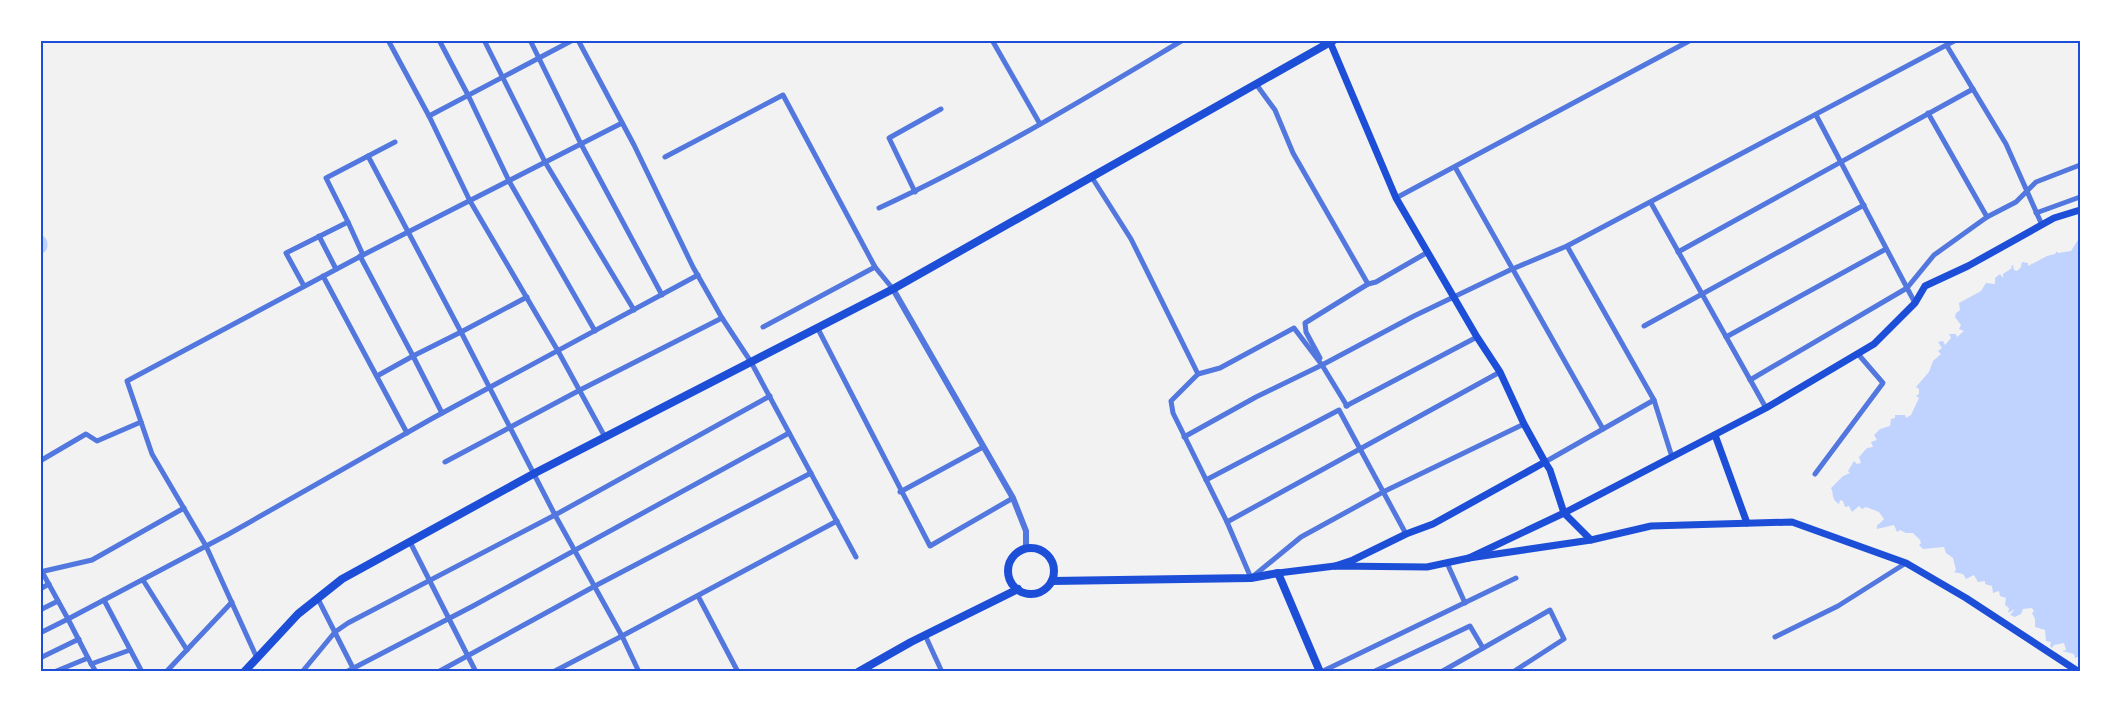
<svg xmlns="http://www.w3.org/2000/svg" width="2121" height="712" font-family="'PT Sans',sans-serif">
<rect width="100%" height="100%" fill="#f2f2f2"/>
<path fill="#bfd3fe" d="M 2078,240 L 2078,245 L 2080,244 L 2080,656 L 2075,658 L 2074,654 L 2062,651 L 2066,650 L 2064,643 L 2054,645 L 2052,648 L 2050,646 L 2051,642 L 2046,641 L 2045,630 L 2035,627 L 2035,619 L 2032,613 L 2034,611 L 2032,608 L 2023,609 L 2021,614 L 2015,617 L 2010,615 L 2015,609 L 2008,613 L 2009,608 L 2005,605 L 2006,598 L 2000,596 L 1999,591 L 1993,593 L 1992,586 L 1985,584 L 1985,581 L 1978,582 L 1974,575 L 1966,579 L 1963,574 L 1954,572 L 1956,570 L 1953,558 L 1946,553 L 1944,547 L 1923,549 L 1919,545 L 1921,543 L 1920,540 L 1913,533 L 1906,533 L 1900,530 L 1897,532 L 1894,525 L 1877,529 L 1877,525 L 1879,524 L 1884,519 L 1879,512 L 1866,507 L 1862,509 L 1859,506 L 1852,512 L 1849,506 L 1845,507 L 1843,501 L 1840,500 L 1839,504 C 1831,500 1834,493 1831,488 L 1843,476 L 1850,473 L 1848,471 L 1854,461 L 1857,464 L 1861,463 L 1859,457 L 1867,448 L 1873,447 L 1871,442 L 1877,440 L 1874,435 L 1880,429 L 1890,426 L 1891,419 L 1895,418 L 1895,415 L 1905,415 L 1906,418 L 1911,415 L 1919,398 L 1916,396 L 1919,394 L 1919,389 L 1916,387 L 1929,372 L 1933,361 L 1941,354 L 1938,351 L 1942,348 L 1938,342 L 1943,341 L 1945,345 L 1951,338 L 1949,334 L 1956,334 L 1957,337 L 1964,331 L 1959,329 L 1961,325 L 1955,317 L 1956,313 L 1960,310 L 1959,303 L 1981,291 L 1986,283 L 1995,284 L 1995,278 L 2000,274 L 2003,278 L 2003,274 L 2012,268 L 2011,266 L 2013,265 L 2014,270 L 2017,271 L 2021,267 L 2022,262 L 2028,263 L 2028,266 L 2047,256 L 2055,254 L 2057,251 L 2058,253 L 2071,251 Z"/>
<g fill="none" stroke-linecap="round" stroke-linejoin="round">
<polyline stroke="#bfd3fe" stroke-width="15" points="40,243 40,246"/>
<g stroke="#5277de" stroke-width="5">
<polyline points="388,40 429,116 470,201 558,351 605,437"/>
<polyline points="439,40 468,95 509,181 595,331"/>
<polyline points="484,40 545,162 634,310"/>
<polyline points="530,40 581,144 662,295"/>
<polyline points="578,40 634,145 693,267 722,318 751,362 856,557"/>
<polyline points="992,40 1040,124"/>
<polyline points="1947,46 2006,144 2042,225"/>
<polyline points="1256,84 1275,110 1293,153 1368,284"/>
<polyline points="1928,113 1987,217"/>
<polyline points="1816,115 1915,303"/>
<polyline points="429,116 573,40"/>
<polyline points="368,156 461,332 527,297"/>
<polyline points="665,157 783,95 875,267 893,289"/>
<polyline points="1455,167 1603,429"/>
<polyline points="1091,176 1131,239 1198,374"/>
<polyline points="915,192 889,138 941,109"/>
<polyline points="1396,198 1691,40"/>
<polyline points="1651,203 1766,408"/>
<path d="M 879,208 C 984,160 1084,99 1183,40"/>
<polyline points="2036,213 2080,197"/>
<polyline points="348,222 326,178 395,142"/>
<polyline points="319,236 336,269"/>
<polyline points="1567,246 1654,400 1672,457"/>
<polyline points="1678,252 1973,89"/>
<polyline points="360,256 413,356 461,332 555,515 770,396"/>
<polyline points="323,276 407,433"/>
<polyline points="304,286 286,253 348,222 363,255"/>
<polyline points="1644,326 1864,205"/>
<polyline points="763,327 875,267"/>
<polyline points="817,327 930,546 1013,498"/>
<polyline points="1726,337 1886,249"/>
<polyline points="1320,358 1306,332 1305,323 1368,284 1376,282 1428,252"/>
<polyline points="377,376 413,356 442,413"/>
<polyline points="1750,380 1907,288 1934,255 1987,217 2016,202 2036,182 2080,165"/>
<polyline points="1346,406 1477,337"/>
<polyline points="1347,406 1322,365 1294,328 1220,368 1198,374 1171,401 1173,413 1227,522 1251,578 1301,537 1383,492 1524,424"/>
<polyline points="1184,437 1256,397 1322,365 1414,316 1510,270 1567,246 1956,40"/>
<polyline points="40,461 86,434 97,441 141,422"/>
<polyline points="445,462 580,390 722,318"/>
<polyline points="1545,462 1654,400"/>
<polyline points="1815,474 1883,383 1858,354"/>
<polyline points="1206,480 1339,410 1406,534"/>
<polyline points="900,492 983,447"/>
<polyline points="1227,522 1500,372"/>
<polyline points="410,542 476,672"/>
<polyline points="1447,563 1465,603"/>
<polyline points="40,572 92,560 184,508"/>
<polyline points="143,580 187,650"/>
<polyline points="40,589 49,584"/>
<polyline points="698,596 738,672"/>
<polyline points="318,599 355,672"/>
<polyline points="104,600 142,672"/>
<polyline points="40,610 58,601"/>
<polyline points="40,633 68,619 41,570"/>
<polyline points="925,635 942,672"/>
<polyline points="1775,637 1838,606 1906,563"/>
<polyline points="40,658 79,639"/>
<polyline points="88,658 68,619 227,535 433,418 698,275"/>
<polyline points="257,658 206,546 152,454 127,381 363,255 622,123"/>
<polyline points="91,664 130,650"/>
<polyline points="54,672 88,658 96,672"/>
<polyline points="166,672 232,602"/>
<polyline points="302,672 335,632 348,623 555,515 622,636 837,521"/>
<polyline points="346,672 473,606 789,433"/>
<polyline points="438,672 595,586 811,473"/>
<polyline points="553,672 622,636 639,672"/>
<polyline points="1321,672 1516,578"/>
<polyline points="1373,672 1470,626 1483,648"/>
<polyline points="1441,672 1550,610 1564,639 1513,672"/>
</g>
<polyline stroke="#5277de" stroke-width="6" points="893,289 1013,498 1026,531 1026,548"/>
<g stroke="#1d4ed8" stroke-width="7">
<polyline points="1330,42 1396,198 1477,337 1500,372 1524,424 1545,462"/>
<polyline points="1715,435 1747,523"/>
<polyline points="1469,558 1564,513 1766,408 1874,344 1915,303 1925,286 1968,266 2054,218 2080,210"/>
<polyline points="1335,566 1353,560 1406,534 1433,524 1545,462 1550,470 1564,513 1591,540 1651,526 1792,522 1906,563 1966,598 2079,672"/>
<polyline points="1278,573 1335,566 1427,567 1469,558 1591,540"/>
</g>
<polyline stroke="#1d4ed8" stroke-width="8" points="244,672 298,614 342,579 535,473 893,289 1334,40"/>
<g stroke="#1d4ed8" stroke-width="8">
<circle cx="1031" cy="571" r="23"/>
<polyline points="1052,581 1251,578 1278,573 1320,672"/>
<polyline points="858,672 911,642 1018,589"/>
</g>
</g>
<rect width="2121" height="712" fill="none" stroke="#ffffff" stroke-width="84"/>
<rect x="42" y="42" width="2037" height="628" fill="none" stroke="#1d4ed8" stroke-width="2"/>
</svg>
